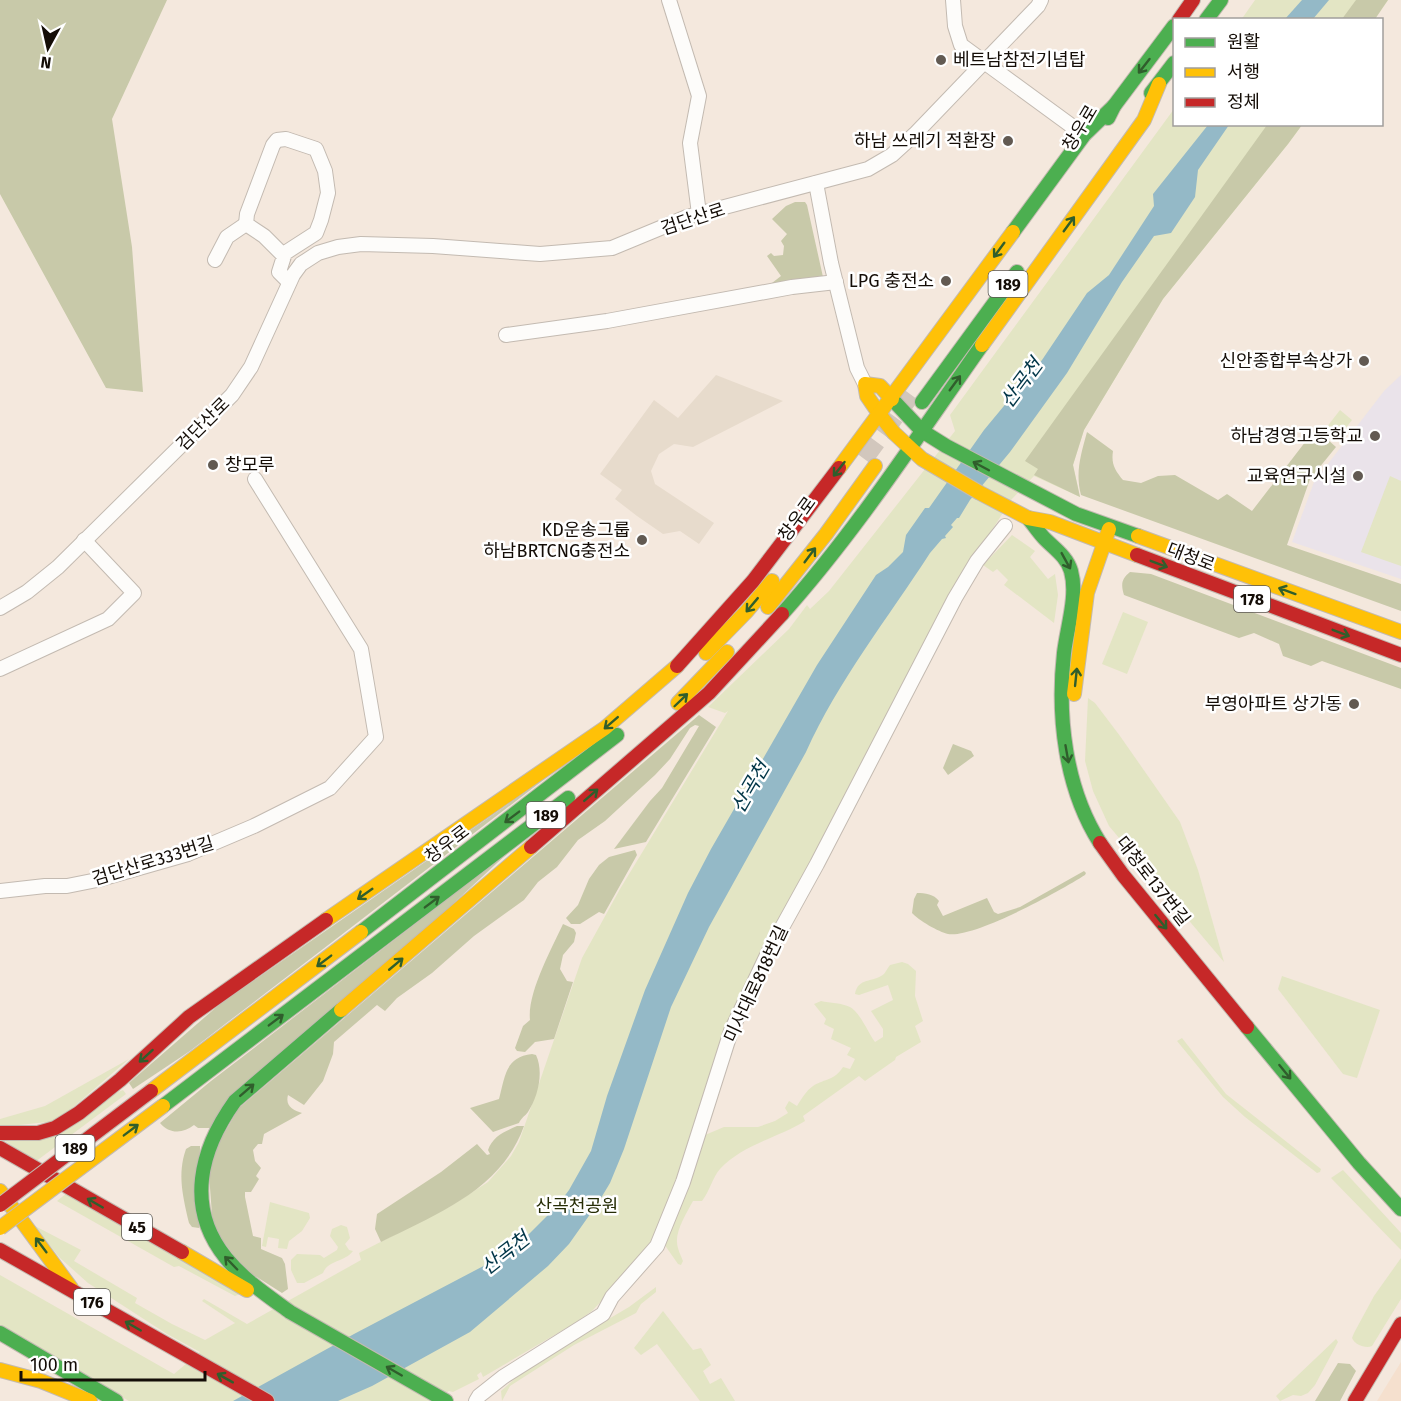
<svg xmlns="http://www.w3.org/2000/svg" width="1401" height="1401" font-family="'Fira Sans','Noto Sans KR',sans-serif">
<rect width="100%" height="100%" fill="#f4e8dd"/>
<polygon fill="#f5e0ce" points="1401,1362 1401,1401 1377,1401"/>
<polygon fill="#e7dbcc" points="716,375 783,401 693,447 674,444 659,454 651,471 655,484 714,523 699,544 680,531 663,534 637,516 615,499 622,490 600,474 654,400 678,418"/>
<polygon fill="#eae3ea" points="1401,375 1401,579 1292,542 1314,482 1384,391"/>
<g fill="#e3e5c4">
<polygon points="1255,0 1388,0 1375,19 1241,20"/>
<polygon points="1174,109 1174,124 1302,125 1288,144 1163,299 1084,430 1073,465 1080,497 1034,476 1011,500 975,557 793,897 773,928 663,1218 655,1232 649,1251 592,1311 575,1323 483,1377 481,1372 477,1375 479,1379 453,1392 449,1391 432,1401 129,1401 0,1327 0,1275 174,1374 200,1352 167,1334 88,1283 60,1258 33,1225 81,1250 74,1261 137,1298 135,1303 172,1324 205,1340 235,1323 202,1301 204,1299 247,1324 361,1260 359,1253 451,1206 488,1182 511,1156 519,1142 582,958 620,889 728,711 725,713 708,707 789,629 807,605 810,609 829,591 955,431 950,415"/>
<polygon points="1340,410 1352,420 1335,442 1323,432"/>
<polygon points="1390,476 1401,481 1401,566 1361,552"/>
<polygon points="1012,535 1035,551 1030,557 1048,579 1055,574 1058,595 1054,623 1004,585 1008,580 997,569 993,572 983,565"/>
<polygon points="1123,612 1148,622 1127,674 1102,664"/>
<polygon points="1088,698 1095,703 1120,736 1180,822 1198,870 1224,962 1109,826 1093,791 1085,761"/>
<path d="M 902,962 L 908,964 L 916,971 L 915,996 L 923,1021 L 915,1026 L 921,1042 L 896,1057 L 895,1060 L 865,1081 L 859,1076 L 803,1116 L 805,1121 C 778,1138 743,1144 720,1169 C 712,1178 710,1191 702,1201 L 693,1201 C 687,1212 676,1230 677,1242 C 677,1248 681,1256 683,1261 L 681,1265 L 678,1264 L 664,1244 L 682,1201 L 705,1135 L 724,1127 L 758,1127 L 775,1121 L 788,1113 L 785,1108 L 789,1101 L 797,1106 C 802,1098 806,1091 813,1086 C 826,1078 834,1081 843,1067 L 850,1069 L 855,1059 L 847,1055 L 851,1048 L 831,1039 L 834,1029 L 824,1024 L 826,1019 L 814,1004 L 821,1001 C 830,1003 842,1003 850,1007 C 859,1011 869,1034 875,1042 L 883,1037 L 883,1029 L 871,1011 L 893,1000 L 888,985 L 859,995 L 855,994 C 858,977 873,983 884,974 C 885,973 889,966 890,965 Z"/>
<polygon points="1282,976 1380,1010 1357,1078 1343,1074 1278,989"/>
<polygon points="1182,1038 1226,1094 1321,1169 1320,1172 1317,1173 1245,1117 1223,1097 1177,1041"/>
<polygon points="129,1059 57,1121 0,1127 0,1119 45,1106"/>
<polygon points="123,1090 126,1094 35,1162 4,1140"/>
<polygon points="1343,1170 1401,1233 1401,1250 1331,1178"/>
<polygon points="67,1193 243,1293 235,1296 179,1266 174,1267 57,1201"/>
<polygon points="270,1202 309,1213 310,1218 302,1231 289,1241 287,1249 278,1248 279,1239 268,1237 266,1247 262,1246"/>
<path d="M 341,1225 L 347,1227 L 350,1238 L 345,1244 L 349,1250 L 353,1251 C 345,1262 328,1260 323,1273 L 304,1283 L 297,1283 L 291,1270 L 291,1260 L 297,1254 L 320,1255 L 324,1258 L 337,1250 L 338,1247 L 330,1236 L 332,1229 Z"/>
<path d="M 1401,1258 L 1401,1299 L 1372,1346 C 1366,1349 1355,1345 1352,1338 L 1354,1333 L 1374,1296 Z"/>
<polygon points="656,1287 656,1292 641,1304 636,1313 574,1345 510,1386 502,1401 501,1391 529,1366 629,1307"/>
<polygon points="663,1311 693,1350 701,1348 711,1365 703,1371 710,1384 721,1378 735,1401 700,1401 657,1344 641,1355 634,1348"/>
<polygon points="1336,1339 1338,1342 1315,1385 1308,1393 1301,1396 1293,1395 1280,1401 1276,1396"/>
</g>
<g fill="#c8c9a9">
<polygon points="0,0 167,0 112,119 132,247 143,392 106,388 0,194"/>
<polygon points="1356,0 1388,0 1375,19 1342,19"/>
<polygon points="1267,125 1302,125 1288,144 1163,299 1084,430 1073,465 1080,497 1034,475 1038,469 1025,461"/>
<polygon points="795,202 805,202 807,205 823,277 775,285 772,283 781,276 767,256 771,253 774,256 783,255 784,246 781,241 787,234 772,219 786,206"/>
<path d="M 1087,432 L 1113,451 C 1111,464 1115,470 1123,480 L 1141,483 L 1158,476 L 1175,475 L 1218,500 L 1227,494 L 1252,511 L 1309,437 C 1320,432 1327,439 1336,447 L 1310,479 L 1287,545 L 1401,584 L 1401,611 L 1081,495 C 1075,473 1081,454 1087,432 Z"/>
<path d="M 1130,572 L 1151,574 L 1401,668 L 1401,689 L 1322,661 L 1311,666 L 1283,656 L 1279,644 L 1254,633 L 1239,638 L 1124,595 C 1121,585 1121,579 1130,572 Z"/>
<path d="M 699,715 L 716,727 L 646,842 L 614,849 L 650,801 L 662,788 L 699,726 L 695,725 L 690,728 L 670,759 L 655,775 L 605,821 L 578,840 L 557,867 L 538,882 L 524,900 L 474,936 L 432,973 L 397,998 L 385,1011 L 377,1005 L 334,1042 L 333,1054 L 323,1081 L 304,1105 L 288,1095 C 285,1106 293,1110 302,1113 L 264,1134 L 262,1144 L 258,1144 L 253,1150 L 255,1161 L 261,1168 L 256,1176 L 259,1179 L 251,1192 L 245,1192 L 245,1197 L 253,1236 L 261,1238 L 261,1249 L 282,1258 L 285,1264 L 288,1289 L 282,1293 L 244,1269 L 213,1228 L 208,1161 L 239,1108 Z"/>
<polygon points="953,744 971,751 974,756 948,775 943,768"/>
<polygon points="546,778 190,1051 133,1089 129,1083 220,1004"/>
<polygon points="635,850 637,855 604,914 599,912 580,924 571,924 566,918 578,905 589,879 599,865 609,857"/>
<path d="M 510,851 L 211,1128 L 198,1128 L 194,1125 C 183,1134 169,1134 160,1123 L 211,1081 Z"/>
<path d="M 1084,871 L 1086,873 L 1085,875 C 1060,891 975,938 948,934 C 939,932 918,920 912,913 L 914,899 L 917,893 C 925,893 934,894 939,901 L 937,905 L 943,916 L 987,898 L 994,912 L 998,914 L 1020,907 Z"/>
<path d="M 563,924 L 574,929 L 576,933 L 574,942 L 563,955 L 560,969 L 567,981 L 573,982 L 554,1039 L 535,1042 L 525,1052 L 517,1051 L 515,1048 L 523,1026 L 530,1020 C 527,993 552,948 563,924 Z"/>
<path d="M 532,1054 L 536,1055 C 544,1072 538,1097 528,1112 C 524,1117 521,1118 519,1123 L 493,1132 L 470,1108 L 499,1099 C 505,1077 505,1057 532,1054 Z"/>
<path d="M 517,1126 L 524,1126 C 501,1190 438,1213 381,1242 L 375,1229 L 377,1214 L 441,1172 L 477,1144 L 487,1155 L 490,1154 L 488,1150 C 493,1136 504,1132 517,1126 Z"/>
<path d="M 191,1146 L 200,1146 L 199,1228 L 192,1227 L 189,1223 C 183,1197 177,1174 186,1149 Z"/>
<polygon points="1338,1363 1350,1364 1356,1371 1340,1401 1315,1401"/>
</g>
<g fill="#94b9c7">
<polygon points="1302,0 1329,0 1313,19 1285,19"/>
<path d="M 1208,125 L 1229,125 L 1198,170 L 1195,197 L 1171,233 L 1154,236 L 1122,282 L 1067,373 L 1010,452 L 970,500 L 959,518 L 957,518 L 951,525 L 953,527 L 945,536 L 946,538 L 942,539 L 930,553 C 888,618 838,681 806,752 L 709,927 L 671,1007 L 624,1149 L 610,1183 L 598,1203 L 569,1244 L 548,1266 L 470,1332 L 372,1386 L 338,1401 L 233,1401 L 354,1334 L 493,1261 L 527,1236 L 557,1206 L 569,1190 L 591,1151 L 607,1096 L 645,990 L 688,893 L 711,849 L 817,665 L 876,575 L 888,567 L 903,552 L 906,535 L 925,508 L 929,508 L 984,430 L 1042,360 L 1087,293 L 1109,275 L 1154,206 L 1153,194 Z"/>
</g>
<g fill="none" stroke-linecap="round" stroke-linejoin="round">
<polyline stroke="#d2c7bd" stroke-width="21" stroke-dasharray="21 10" stroke-linecap="butt" points="863,458 910,394"/>
<defs>
<g id="street">
<polyline points="669,0 699,96 690,143 699,214"/>
<polyline points="953,0 955,26 961,45 1084,135"/>
<polyline points="816,183 831,263 857,368 865,384"/>
<polyline points="284,256 264,236 246,224 247,214 273,145 277,140 286,139 316,149 325,171 328,193 321,220 316,233 285,253 279,272 289,282"/>
<polyline points="215,260 227,237 246,224"/>
<polyline points="506,335 607,321 792,287 836,282"/>
<polyline points="0,608 27,592 58,567 232,395 251,367 293,275 301,264 318,253 338,247 361,244 433,246 540,254 612,248 687,217 868,169 892,155 915,134 1038,6 1041,0"/>
<polyline points="0,669 108,619 134,593 84,540"/>
<polyline points="0,891 45,886 67,886 97,880 188,854 254,826 330,788 376,737 361,649 255,479"/>
<polyline points="476,1401 479,1396 503,1377 603,1314 612,1297 657,1246 683,1182 731,1031 769,951 817,864 955,598 977,561 1005,526"/>
</g>
<g id="fast">
<polyline points="1206,20 1221,0"/>
<polyline points="1151,93 1174,63"/>
<polyline points="1108,118 1114,106 1174,26"/>
<polyline points="1013,232 1084,135 1114,106"/>
<polyline points="892,399 922,431 946,446 1076,514 1138,536"/>
<polyline points="922,402 1017,272"/>
<path d="M 1028,518 C 1034,525 1039,533 1045,539 C 1055,549 1067,557 1071,571 C 1078,596 1067,627 1064,653 C 1057,716 1065,788 1100,843"/>
<path d="M 782,614 C 857,530 917,437 982,345"/>
<polyline points="361,932 617,735"/>
<path d="M 341,1010 L 235,1101 C 200,1150 185,1207 226,1258 C 244,1280 268,1296 290,1312 L 446,1401"/>
<polyline points="1247,1027 1359,1163 1401,1209"/>
<polyline points="163,1106 568,798"/>
<polyline points="0,1333 116,1401"/>
</g>
<g id="slow">
<polyline points="982,345 1144,120 1159,84"/>
<polyline points="880,415 867,396 865,384 880,386 892,399"/>
<polyline points="880,415 894,433 922,459 980,493 1028,518 1050,522 1137,555"/>
<polyline points="839,468 1013,232"/>
<polyline points="1138,536 1401,632"/>
<polyline points="768,607 826,534 875,466"/>
<polyline points="706,653 747,611 772,581"/>
<polyline points="1074,694 1087,593 1109,529"/>
<polyline points="678,703 727,652"/>
<polyline points="326,920 605,728 677,666"/>
<polyline points="341,1010 531,847"/>
<polyline points="151,1091 361,932"/>
<polyline points="0,1191 71,1288"/>
<polyline points="182,1252 247,1290"/>
<polyline points="0,1370 41,1381 90,1401"/>
</g>
<g id="jam">
<polyline points="1179,20 1193,0"/>
<polyline points="1137,555 1401,655"/>
<polyline points="677,666 753,581 839,468"/>
<polyline points="1100,843 1123,875 1247,1027"/>
<polyline points="531,847 709,693 782,614"/>
<polyline points="0,1133 38,1133 55,1128 79,1113 120,1080 189,1017 326,920"/>
<polyline points="0,1148 182,1252"/>
<polyline points="0,1250 267,1401"/>
<polyline points="1355,1401 1401,1324"/>
</g>
</defs>
<use href="#street" stroke="#c3bab1" stroke-width="16"/>
<use href="#fast" stroke="#c3bab1" stroke-width="16"/>
<use href="#slow" stroke="#c3bab1" stroke-width="16"/>
<use href="#jam" stroke="#c3bab1" stroke-width="16"/>
<use href="#street" stroke="#fdfcfa" stroke-width="14"/>
<use href="#fast" stroke="#4caf50" stroke-width="14"/>
<use href="#slow" stroke="#ffc107" stroke-width="14"/>
<use href="#jam" stroke="#c62828" stroke-width="14"/>
<defs>
<polyline id="slow-bridge" points="0,1228 163,1106"/>
<polyline id="jam-bridge" points="0,1205 151,1091"/>
</defs>
<use href="#slow-bridge" stroke="#c3bab1" stroke-width="16" stroke-linecap="butt"/>
<use href="#jam-bridge" stroke="#c3bab1" stroke-width="16" stroke-linecap="butt"/>
<use href="#slow-bridge" stroke="#ffc107" stroke-width="14"/>
<use href="#jam-bridge" stroke="#c62828" stroke-width="14"/>
</g>
<defs><path id="oneway-shaft" d="M-6 0H5M1.5-3L5.5 0L1.5 3" fill="none" stroke-width="1.6" stroke-linecap="round" stroke-linejoin="round" transform="scale(1.5)"/></defs>
<g stroke="#305e2c">
<use href="#oneway-shaft" transform="translate(1144 66) rotate(128)"/>
<use href="#oneway-shaft" transform="translate(1069 224) rotate(-54)"/>
<use href="#oneway-shaft" transform="translate(999 250) rotate(126)"/>
<use href="#oneway-shaft" transform="translate(955 383) rotate(-54)"/>
<use href="#oneway-shaft" transform="translate(981 466) rotate(-152)"/>
<use href="#oneway-shaft" transform="translate(839 469) rotate(128)"/>
<use href="#oneway-shaft" transform="translate(810 555) rotate(-53)"/>
<use href="#oneway-shaft" transform="translate(1066 561) rotate(61)"/>
<use href="#oneway-shaft" transform="translate(1159 564) rotate(21)"/>
<use href="#oneway-shaft" transform="translate(1287 591) rotate(-160)"/>
<use href="#oneway-shaft" transform="translate(752 605) rotate(130)"/>
<use href="#oneway-shaft" transform="translate(1341 633) rotate(21)"/>
<use href="#oneway-shaft" transform="translate(1076 677) rotate(-84)"/>
<use href="#oneway-shaft" transform="translate(681 700) rotate(-44)"/>
<use href="#oneway-shaft" transform="translate(611 723) rotate(139)"/>
<use href="#oneway-shaft" transform="translate(1067 754) rotate(80)"/>
<use href="#oneway-shaft" transform="translate(591 795) rotate(-41)"/>
<use href="#oneway-shaft" transform="translate(512 817) rotate(143)"/>
<use href="#oneway-shaft" transform="translate(365 894) rotate(145)"/>
<use href="#oneway-shaft" transform="translate(432 902) rotate(-37)"/>
<use href="#oneway-shaft" transform="translate(1161 922) rotate(51)"/>
<use href="#oneway-shaft" transform="translate(324 961) rotate(143)"/>
<use href="#oneway-shaft" transform="translate(396 964) rotate(-40)"/>
<use href="#oneway-shaft" transform="translate(276 1020) rotate(-37)"/>
<use href="#oneway-shaft" transform="translate(146 1056) rotate(138)"/>
<use href="#oneway-shaft" transform="translate(1285 1072) rotate(51)"/>
<use href="#oneway-shaft" transform="translate(247 1090) rotate(-41)"/>
<use href="#oneway-shaft" transform="translate(131 1130) rotate(-37)"/>
<use href="#oneway-shaft" transform="translate(95 1203) rotate(-150)"/>
<use href="#oneway-shaft" transform="translate(41 1245) rotate(-127)"/>
<use href="#oneway-shaft" transform="translate(231 1263) rotate(-134)"/>
<use href="#oneway-shaft" transform="translate(133 1326) rotate(-150)"/>
<use href="#oneway-shaft" transform="translate(394 1371) rotate(-150)"/>
<use href="#oneway-shaft" transform="translate(225 1378) rotate(-151)"/>
</g>
<g fill="#625a52" stroke="#fff" stroke-width="2">
<circle cx="941" cy="60" r="6"/>
<circle cx="1008" cy="141" r="6"/>
<circle cx="946" cy="281" r="6"/>
<circle cx="1364" cy="361" r="6"/>
<circle cx="1375" cy="436" r="6"/>
<circle cx="213" cy="465" r="6"/>
<circle cx="1358" cy="476" r="6"/>
<circle cx="642" cy="540" r="6"/>
<circle cx="1354" cy="704" r="6"/>
</g>
<g text-anchor="middle" dominant-baseline="central" stroke-width="5" stroke-linejoin="round" paint-order="stroke">
<g fill="#fff" stroke="#5a5651" stroke-width="1.5">
<rect x="988.5" y="271" width="39" height="26" rx="4.5"/>
<rect x="1234" y="586" width="36" height="26" rx="4.5"/>
<rect x="526.5" y="802" width="39" height="26" rx="4.5"/>
<rect x="55.5" y="1135" width="39" height="26" rx="4.5"/>
<rect x="122" y="1214" width="30" height="26" rx="4.5"/>
<rect x="74" y="1289" width="36" height="26" rx="4.5"/>
</g>
<g font-size="16" font-weight="bold" fill="#140d07">
<text x="1008" y="284">189</text>
<text x="1252" y="599">178</text>
<text x="546" y="815">189</text>
<text x="75" y="1148">189</text>
<text x="137" y="1227">45</text>
<text x="92" y="1302">176</text>
</g>
<g font-size="18" fill="#140d07" stroke="#fff" text-anchor="end">
<text x="953" y="60" text-anchor="start">베트남참전기념탑</text>
<text x="996" y="141">하남 쓰레기 적환장</text>
<text x="934" y="281">LPG 충전소</text>
<text x="1352" y="361">신안종합부속상가</text>
<text x="1363" y="436">하남경영고등학교</text>
<text x="225" y="465" text-anchor="start">창모루</text>
<text x="1346" y="476">교육연구시설</text>
<text x="630" y="530">KD운송그룹<tspan x="630" dy="21">하남BRTCNG충전소</tspan></text>
<text x="1342" y="704">부영아파트 상가동</text>
</g>
<g font-size="18" fill="#140d07" stroke="#fff">
<text transform="translate(1080 128) rotate(-59)">창우로</text>
<text transform="translate(693 219) rotate(-18)">검단산로</text>
<text transform="translate(203 424) rotate(-45)">검단산로</text>
<text transform="translate(797 519) rotate(-54)">창우로</text>
<text transform="translate(1191 557) rotate(21)">대청로</text>
<text transform="translate(447 844) rotate(-37)">창우로</text>
<text transform="translate(153 861) rotate(-17)">검단산로333번길</text>
<text transform="translate(1153 881) rotate(52)">대청로137번길</text>
<text transform="translate(756 984) rotate(-65)">미사대로818번길</text>
</g>
<g font-size="18" fill="#262d05" stroke="#fff">
<text x="577" y="1206">산곡천공원</text>
</g>
<g font-size="20" font-style="italic" fill="#003547" stroke="#fff">
<text transform="translate(1021 383) rotate(-53)">산곡천</text>
<text transform="translate(750 787) rotate(-60)">산곡천</text>
<text transform="translate(505 1253) rotate(-38)">산곡천</text>
</g>
</g>
<rect x="1173" y="18" width="210" height="108" fill="#ffffff" stroke="#a19e9c" stroke-width="1.5"/>
<rect x="1185" y="38" width="30" height="9" fill="#4caf50" stroke="#a19e9c" stroke-width="1.5"/>
<text x="1227" y="48" font-size="18" fill="#140d07">원활</text>
<rect x="1185" y="68" width="30" height="9" fill="#ffc107" stroke="#a19e9c" stroke-width="1.5"/>
<text x="1227" y="78" font-size="18" fill="#140d07">서행</text>
<rect x="1185" y="98" width="30" height="9" fill="#c62828" stroke="#a19e9c" stroke-width="1.5"/>
<text x="1227" y="108" font-size="18" fill="#140d07">정체</text>
<g transform="translate(48 48) rotate(188)" stroke="#ffffff" stroke-width="4.5" paint-order="stroke">
<path d="M0-4.5L10 22L0 15L-10 22Z" fill="#140d07"/>
<text y="-9" font-size="16" font-weight="bold" text-anchor="middle" fill="#140d07">N</text>
</g>
<path d="M21 1371v9h184v-9" fill="none" stroke="#140d07" stroke-width="3"/>
<text x="30" y="1371" font-size="18" fill="#140d07" stroke="#ffffff" stroke-width="4.5" paint-order="stroke">100 m</text>
</svg>
